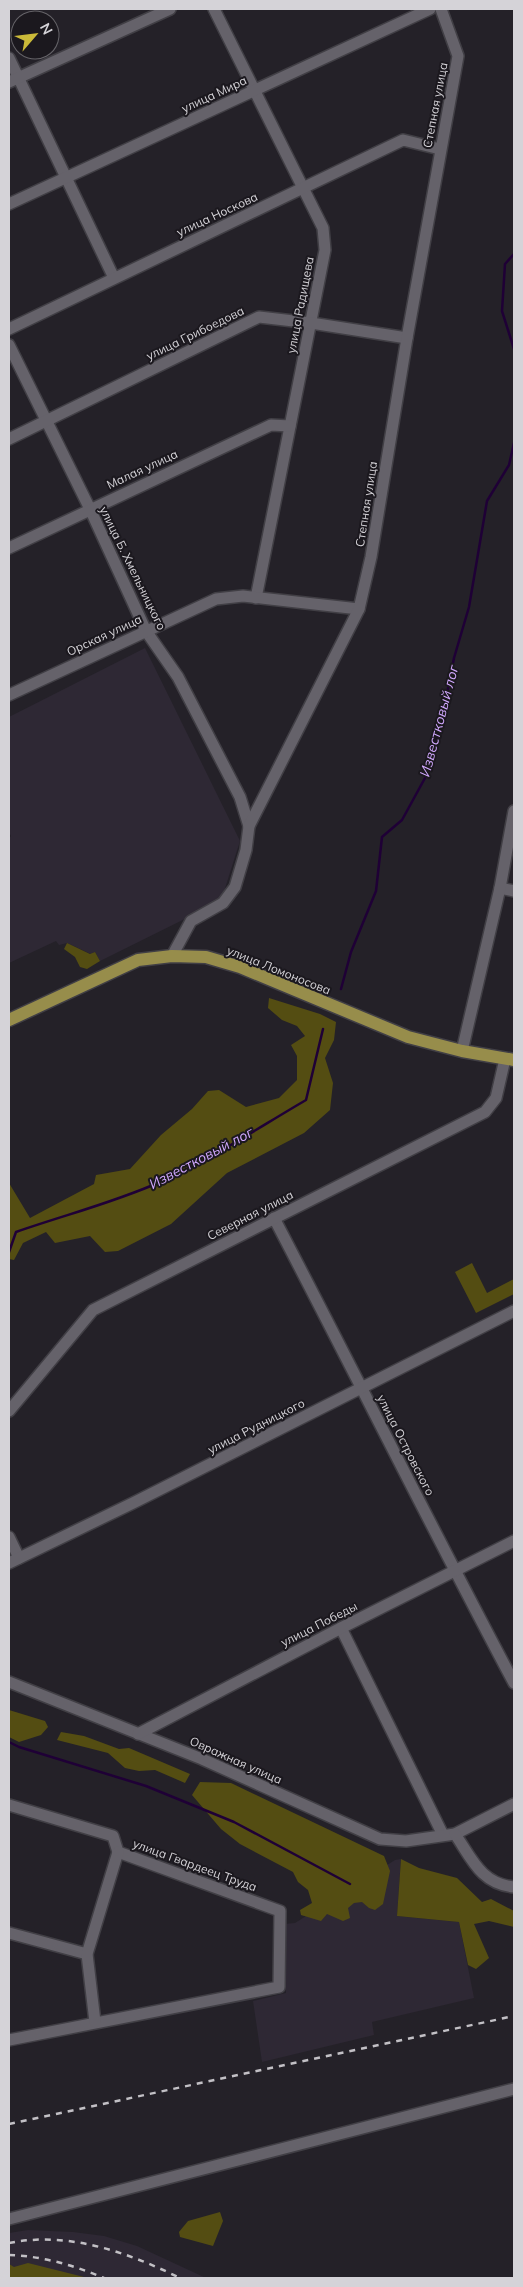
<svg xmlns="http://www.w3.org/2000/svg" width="523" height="2287" font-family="Mulish,sans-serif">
<rect width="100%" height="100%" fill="#242128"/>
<g fill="#2e2834">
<polygon points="145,648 240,841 221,901 100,961 95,952 91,954 67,943 59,945 56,941 9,963 9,839 11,836 9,832 9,717"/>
<polygon points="401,1859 397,1916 459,1922 474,1998 372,2022 374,2035 262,2062 253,2001 286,1993 284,1924 295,1923 395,1860"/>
<polygon points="28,2230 73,2232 104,2236 137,2246 206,2278 9,2278 9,2233"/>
</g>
<g fill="#544d12">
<polygon points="67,943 90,954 95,952 100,961 87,969 80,967 75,957 64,949"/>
<polygon points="269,998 320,1014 336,1022 334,1040 325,1058 333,1083 330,1110 304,1133 227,1173 171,1224 118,1251 105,1252 90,1236 55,1243 46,1232 23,1243 14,1260 9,1259 9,1183 30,1218 94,1184 96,1175 130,1169 161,1135 192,1109 208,1091 219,1090 246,1107 279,1098 297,1080 297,1056 291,1045 305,1036 297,1026 282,1020 268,1008"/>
<polygon points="472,1263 487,1293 514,1279 514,1294 476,1313 455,1272"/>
<polygon points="9,1710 45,1721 48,1727 41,1735 19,1742 9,1737"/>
<polygon points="61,1732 84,1736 119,1749 129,1748 190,1774 185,1783 155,1770 139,1771 125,1768 108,1753 57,1740"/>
<polygon points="200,1782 231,1783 384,1856 390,1871 383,1904 375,1910 369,1908 362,1902 354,1903 348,1908 350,1918 343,1921 327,1914 321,1921 301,1915 300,1910 312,1903 308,1890 298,1882 293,1872 240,1844 221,1829 192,1795"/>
<polygon points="401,1859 419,1868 457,1878 482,1902 491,1899 514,1911 514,1927 489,1921 474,1924 489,1958 476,1969 468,1965 459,1922 397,1916"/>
<polygon points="220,2212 223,2221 213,2246 180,2237 179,2232 188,2221"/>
<polygon points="28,2263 88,2278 9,2278 9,2264 14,2267"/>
</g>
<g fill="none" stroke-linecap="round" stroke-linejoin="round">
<g stroke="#1f0036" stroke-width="2.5">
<polyline points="514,254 505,264 502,311 514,349"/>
<polyline points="341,989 351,952 376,891 382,837 402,820 425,778 443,714 454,658 469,607 487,501 509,465 514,443"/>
<path d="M 9,1252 L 16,1232 C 64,1215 113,1203 160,1182 C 210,1160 258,1128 306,1100 L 323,1029"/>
<polyline points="9,1742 19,1747 146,1786 234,1822 350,1884"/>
</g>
<defs>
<g id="minor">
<polyline points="214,9 323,228 325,250 256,598"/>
<polyline points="9,58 114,278"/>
<polyline points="9,82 170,9"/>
<polyline points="9,204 430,9"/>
<polyline points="9,329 403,140 440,149"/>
<polyline points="9,345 90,509 146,631 178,677 240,797 249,826"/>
<polyline points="9,439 259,317 311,323 407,338"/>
<polyline points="9,548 271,425 290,426"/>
<polyline points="9,695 216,599 243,596 359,609"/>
<polyline points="500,888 514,891"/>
<polyline points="172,956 191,921 223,903 235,887 246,850 249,826 359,609 371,557 407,338 458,56 441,9"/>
<polyline points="462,1051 500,888 514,811"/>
<path d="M 274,1218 C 355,1373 432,1529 514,1683"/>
<polyline points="9,1411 93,1310 485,1112 496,1098 505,1059"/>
<polyline points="9,1537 19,1558"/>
<polyline points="9,1563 133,1503 514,1311"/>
<polyline points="341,1628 443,1835"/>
<polyline points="9,1682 202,1759 380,1839 406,1841 455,1834 514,1804"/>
<polyline points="138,1734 341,1628 514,1541"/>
<polyline points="9,1805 113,1836 118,1852 280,1911 279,1987 9,2040"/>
<path d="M 455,1834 C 472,1859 481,1884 514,1887"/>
<polyline points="9,1933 87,1954"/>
<polyline points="95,2022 87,1954 118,1852"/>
<polyline points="9,2219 514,2089"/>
</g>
<polyline id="major" points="9,1020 138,960 172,956 206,957 240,967 408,1037 462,1051 514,1060"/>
</defs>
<use href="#minor" stroke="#413f45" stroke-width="14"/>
<use href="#major" stroke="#413f45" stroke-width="15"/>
<use href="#minor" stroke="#65626a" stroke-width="11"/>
<use href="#major" stroke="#978d4b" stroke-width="12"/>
<g stroke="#c2c0c5" stroke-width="2.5" stroke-dasharray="6 6" stroke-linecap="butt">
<polyline points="9,2124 514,2016"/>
<path d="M 9,2243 C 68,2231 127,2252 180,2278"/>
<path d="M 9,2255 C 42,2256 73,2265 104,2278"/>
</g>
</g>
<g text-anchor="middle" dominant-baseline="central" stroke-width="4" stroke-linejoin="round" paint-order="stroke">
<g font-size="12" fill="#d5d3d8" stroke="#1b181e">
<text transform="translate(214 94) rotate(-25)">улица Мира</text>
<text transform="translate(435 105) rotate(-79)">Степная улица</text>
<text transform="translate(217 214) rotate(-25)">улица Носкова</text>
<text transform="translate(300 305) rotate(-79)">улица Радищева</text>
<text transform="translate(195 333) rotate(-26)">улица Грибоедова</text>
<text transform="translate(142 469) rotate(-25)">Малая улица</text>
<text transform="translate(366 504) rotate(-81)">Степная улица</text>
<text transform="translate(133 568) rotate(64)">улица Б. Хмельницкого</text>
<text transform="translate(104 635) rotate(-25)">Орская улица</text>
<text transform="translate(279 970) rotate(22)">улица Ломоносова</text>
<text transform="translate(250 1215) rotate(-27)">Северная улица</text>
<text transform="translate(256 1426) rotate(-27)">улица Рудницкого</text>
<text transform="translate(406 1445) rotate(63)">улица Островского</text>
<text transform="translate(319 1624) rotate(-27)">улица Победы</text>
<text transform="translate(236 1760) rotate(24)">Овражная улица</text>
<text transform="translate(195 1865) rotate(20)">улица Гвардеец Труда</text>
</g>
<g font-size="14" font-style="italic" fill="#d2a9ff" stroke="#1b181e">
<text transform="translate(439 721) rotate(-75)">Известковый лог</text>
<text transform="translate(201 1158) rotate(-28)">Известковый лог</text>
</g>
</g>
<rect width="523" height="2287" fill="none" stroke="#d5d3d8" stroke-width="20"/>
<g transform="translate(35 35) rotate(62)"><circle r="24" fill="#1b181e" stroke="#656368"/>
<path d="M0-4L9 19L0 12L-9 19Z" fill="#cbba39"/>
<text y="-8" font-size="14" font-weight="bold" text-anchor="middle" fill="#d5d3d8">N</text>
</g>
</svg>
